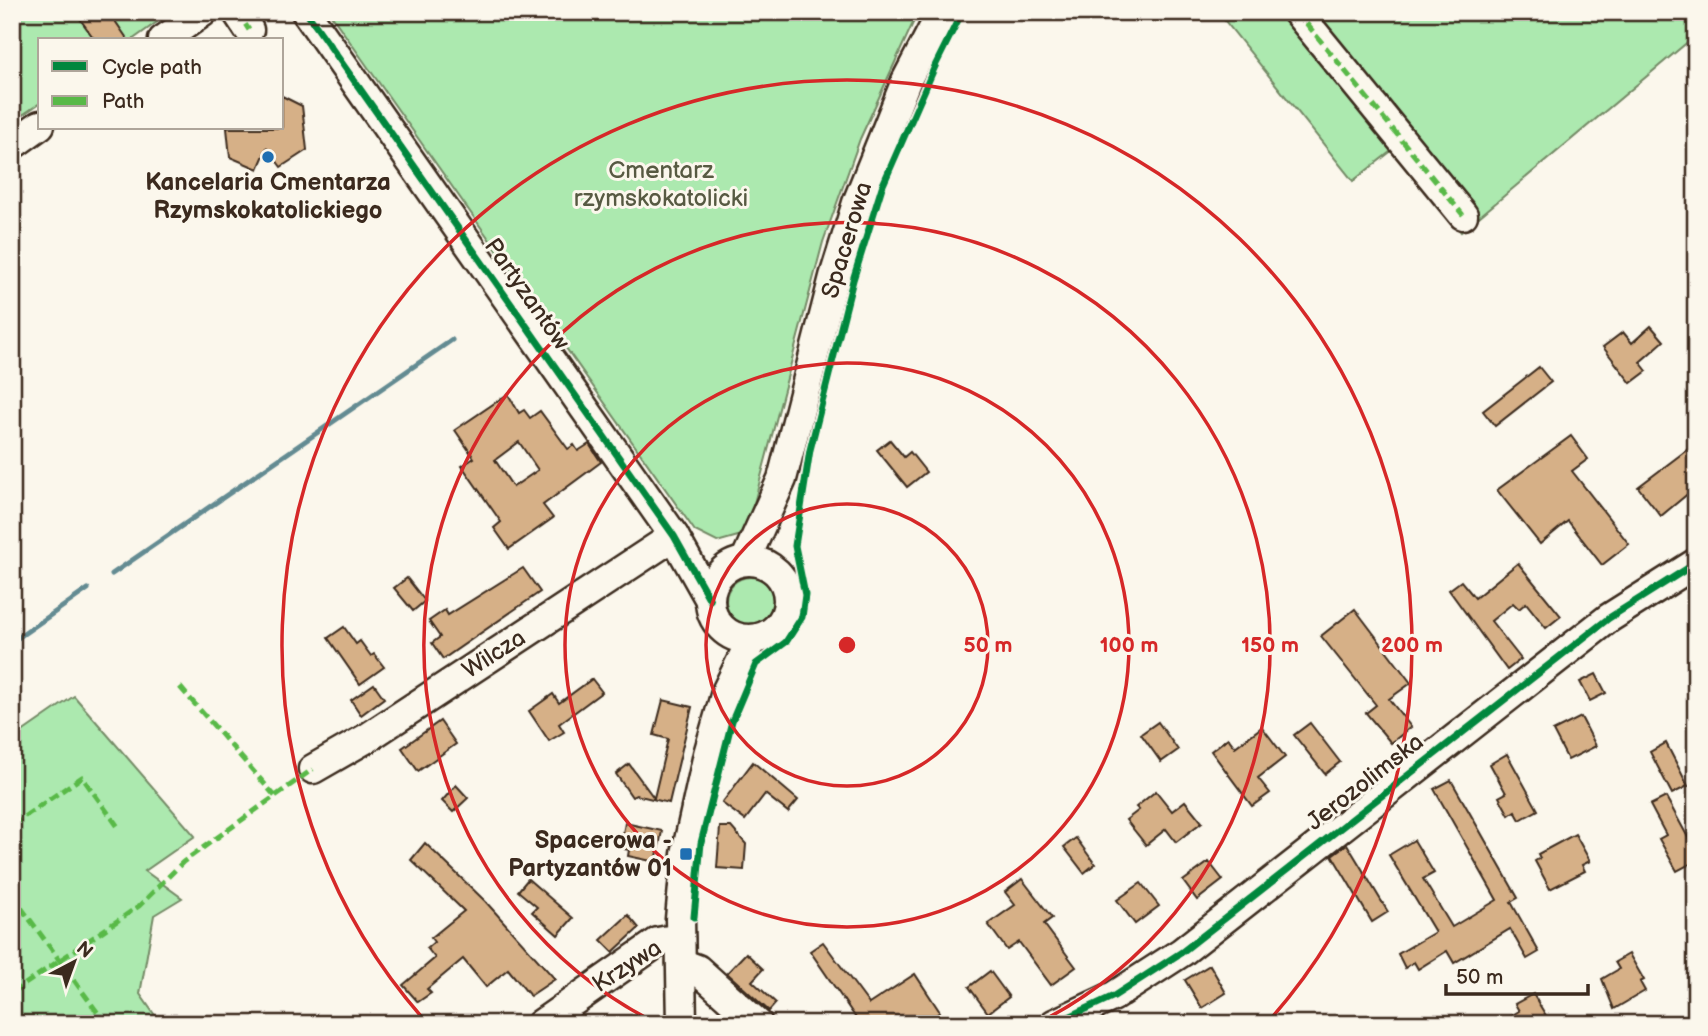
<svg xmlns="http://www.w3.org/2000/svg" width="1708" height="1036" font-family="'Balsamiq Sans',sans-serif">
<rect width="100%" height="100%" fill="#fbf7ec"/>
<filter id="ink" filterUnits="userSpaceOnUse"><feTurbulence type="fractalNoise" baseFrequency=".0143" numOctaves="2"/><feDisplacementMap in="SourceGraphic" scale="14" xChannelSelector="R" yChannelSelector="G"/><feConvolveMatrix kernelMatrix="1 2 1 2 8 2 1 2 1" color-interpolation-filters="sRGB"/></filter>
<g filter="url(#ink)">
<g fill="#ace9af" stroke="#748a66" stroke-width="2">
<polygon points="12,12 171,12 132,40 40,40 40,103 12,122"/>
<polygon points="329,12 918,12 860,139 823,242 748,526 738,536 717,542 695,531"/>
<polygon points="1218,12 1696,12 1696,35 1461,232 1394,149 1353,181"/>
<circle cx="750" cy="601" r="24"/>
<polygon points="74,696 195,836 145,871 182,898 154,915 140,994 161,1024 12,1024 12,739"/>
</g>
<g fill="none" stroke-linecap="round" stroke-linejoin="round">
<g stroke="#648b92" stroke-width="5">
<polyline points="112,574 452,340"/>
<polyline points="12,642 88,589"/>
</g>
</g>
<g fill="#d6b087" stroke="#3b2a1e" stroke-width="2" fill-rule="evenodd">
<polygon points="75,12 109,12 128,40 95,40"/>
<polygon points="282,96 302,106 307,150 281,167 267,148 258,169 230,157 227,128 282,128"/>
<polygon points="1651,326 1664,341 1640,362 1647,371 1631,383 1603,347 1623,332 1632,343"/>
<polygon points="1539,367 1551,382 1495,426 1483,411"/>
<path d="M 508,394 L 519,413 L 524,410 L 530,418 L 540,411 L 568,449 L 574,445 L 578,451 L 589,444 L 601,462 L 543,505 L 553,518 L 509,549 L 494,528 L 501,522 L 462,466 L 474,458 L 455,430 ZM 519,442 L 538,470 L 513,487 L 495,460 Z"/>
<polygon points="1571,436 1588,459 1572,471 1629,544 1602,565 1568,521 1540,544 1497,490"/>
<polygon points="890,440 904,457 910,452 926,472 907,487 877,450"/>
<polygon points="1696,443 1696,487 1661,516 1638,487"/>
<polygon points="1518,563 1561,616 1546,628 1526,603 1519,609 1513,603 1491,621 1521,659 1507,670 1449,590 1461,581 1475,598"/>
<polygon points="523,568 540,592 443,659 432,643 440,637 429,621 445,610 448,615"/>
<polygon points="407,578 425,601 413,611 394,588"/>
<polygon points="1355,609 1411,683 1389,699 1411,727 1391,743 1366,713 1376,705 1321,636"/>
<polygon points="344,627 356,644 360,641 371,656 374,654 384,667 360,684 328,638"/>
<polygon points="1596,674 1606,693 1590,701 1580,682"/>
<polygon points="592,679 602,692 559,724 564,732 549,741 529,711 553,694 559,703"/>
<polygon points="374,684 384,698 361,715 351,700"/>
<polygon points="663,700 692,707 669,803 636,795 632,797 616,774 629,764 654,798 668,739 654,735"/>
<polygon points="1581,717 1596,746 1568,760 1553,731"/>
<polygon points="440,721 456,744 418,771 402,748"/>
<polygon points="1158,722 1178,750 1161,762 1141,734"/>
<polygon points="1310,723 1340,762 1325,774 1294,735"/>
<polygon points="1262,727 1285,757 1258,778 1270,793 1252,806 1211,751 1228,738 1235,747"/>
<polygon points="1666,743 1688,786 1672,794 1650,752"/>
<polygon points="1507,754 1538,810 1520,820 1515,811 1509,815 1499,797 1506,793 1490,764"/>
<polygon points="753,762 798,800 788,812 765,794 745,820 722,803"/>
<polygon points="1451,780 1518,898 1511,902 1539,952 1527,959 1510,929 1454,963 1447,951 1418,969 1414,962 1405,968 1398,954 1435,932 1389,855 1414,840 1434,873 1423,879 1452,927 1497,900 1434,789"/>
<polygon points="456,785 468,798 453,812 442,801"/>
<polygon points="1156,791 1172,811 1185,801 1202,822 1176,842 1166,829 1146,845 1126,820 1139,810 1136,807"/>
<polygon points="1666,797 1696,852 1696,861 1677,871 1659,839 1666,835 1650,805"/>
<polygon points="625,823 662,831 656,862 628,856 629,850 620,848"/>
<polygon points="720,827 731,827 746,844 744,870 717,868"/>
<polygon points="1575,834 1590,861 1582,865 1585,871 1550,889 1535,861 1540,858 1538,854"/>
<polygon points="1076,838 1095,864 1084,873 1064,847"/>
<polygon points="425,843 485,901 555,979 530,996 508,969 486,987 463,959 427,989 431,993 418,1002 403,985 435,958 427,948 434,942 431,938 464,911 411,860"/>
<polygon points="1347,844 1388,912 1372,922 1332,855"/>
<polygon points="1209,862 1223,880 1197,900 1183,881"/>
<polygon points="528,879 573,918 558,935 532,912 537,907 518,891"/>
<polygon points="1022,879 1052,918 1044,924 1076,967 1051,985 1019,942 1007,950 988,924 1015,905 1005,892"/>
<polygon points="1141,883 1159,906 1135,924 1117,900"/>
<polygon points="628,915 639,928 613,952 601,940"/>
<polygon points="823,942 869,1004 915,974 940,1012 930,1019 934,1024 860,1024 810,951"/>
<polygon points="746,953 763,969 752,981 776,1003 769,1011 727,973"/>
<polygon points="1629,954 1644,980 1640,982 1645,991 1614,1009 1602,979 1619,969 1615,962"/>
<polygon points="1210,965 1226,993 1202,1008 1185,980"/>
<polygon points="990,971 1009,997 988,1013 969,987"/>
<polygon points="1533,994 1551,1024 1498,1024 1519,1011 1515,1004"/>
</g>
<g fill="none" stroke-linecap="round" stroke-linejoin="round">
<defs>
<g id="minor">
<polyline points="237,12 249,30"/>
<polyline points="306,12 674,536 710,600"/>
<polyline points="1297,12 1463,215"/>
<polyline points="163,40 203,12"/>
<polyline points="12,145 40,125"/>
<polyline points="745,561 782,479 834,277 857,203 906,81 942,12"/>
<circle cx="749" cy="600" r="39"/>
<polyline points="313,769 367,738 674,536"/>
<polyline points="681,963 697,969 758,1024"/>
<polyline points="541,1024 658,942 680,938"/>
<polyline points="682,1024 680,919 686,854 708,754 726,692 752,639"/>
<polyline points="1054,1024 1114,996 1182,952 1609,618 1696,563"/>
</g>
</defs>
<use href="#minor" stroke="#3b2a1e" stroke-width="33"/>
<use href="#minor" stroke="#fbf7ec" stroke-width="28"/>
<g stroke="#58b947" stroke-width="5" stroke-dasharray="10 5" stroke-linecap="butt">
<polyline points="237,12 249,30"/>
<polyline points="1297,12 1463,215"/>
<polyline points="180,687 275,796"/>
<polyline points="12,825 82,777 119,828"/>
<polyline points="12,895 106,1024"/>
<polyline points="12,993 139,906 183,862 313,769"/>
</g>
<defs>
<g id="cycleway">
<polyline points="306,12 674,536 710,600"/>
<polyline points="694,917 701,843 732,721 756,664 786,642 802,617 805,595 795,546 810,450 853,280 882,187 936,64 962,12"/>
<polyline points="1054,1024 1114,996 1182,952 1609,618 1696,563"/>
</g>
</defs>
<use href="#cycleway" stroke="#fbf7ec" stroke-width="11"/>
<use href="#cycleway" stroke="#00873e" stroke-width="7"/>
</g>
</g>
<g fill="none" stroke="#d62828" stroke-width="3.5">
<circle cx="847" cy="645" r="141"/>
<circle cx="847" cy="645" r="282"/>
<path d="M658 1024A423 423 0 1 1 1036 1024"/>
<path d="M427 1023A565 565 0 1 1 1267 1023"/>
</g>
<g fill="#1f6fb2" stroke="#fbf7ec" stroke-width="2.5">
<circle cx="268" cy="157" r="7"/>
<rect x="679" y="847" width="14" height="14" rx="3.5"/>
</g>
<g text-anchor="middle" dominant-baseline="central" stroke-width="6" stroke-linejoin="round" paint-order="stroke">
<g font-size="24" fill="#575a42" stroke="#fbf7ec">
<text x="661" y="170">Cmentarz<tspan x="661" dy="28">rzymskokatolicki</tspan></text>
</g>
<g font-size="24" font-weight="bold" fill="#3b2a1e" stroke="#fbf7ec">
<text x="268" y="182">Kancelaria Cmentarza<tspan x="268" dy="28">Rzymskokatolickiego</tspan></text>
<text x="672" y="840" text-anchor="end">Spacerowa -<tspan x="672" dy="28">Partyzantów 01</tspan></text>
</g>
<g font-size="24" fill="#3b2a1e" stroke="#fbf7ec">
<text transform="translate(847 240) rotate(-73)">Spacerowa</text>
<text transform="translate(527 294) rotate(55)">Partyzantów</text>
<text transform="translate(494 654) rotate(-33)">Wilcza</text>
<text transform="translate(1365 782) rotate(-38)">Jerozolimska</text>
<text transform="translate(627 966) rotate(-33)">Krzywa</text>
</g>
</g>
<circle cx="847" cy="645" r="10" fill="#d62828" stroke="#fbf7ec" stroke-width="3.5"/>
<g font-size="21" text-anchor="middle" font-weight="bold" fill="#d62828" stroke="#fbf7ec" stroke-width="6" stroke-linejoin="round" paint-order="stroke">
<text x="988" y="652">50 m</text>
<text x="1129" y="652">100 m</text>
<text x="1270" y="652">150 m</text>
<text x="1412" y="652">200 m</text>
</g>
<rect width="1708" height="1036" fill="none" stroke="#fbf7ec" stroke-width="42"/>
<rect x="21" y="21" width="1666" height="994" fill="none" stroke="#3b2a1e" stroke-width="2.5" filter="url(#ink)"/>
<rect x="38" y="38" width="245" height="91" fill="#fbf7ec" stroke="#aea59a" stroke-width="2"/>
<rect x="52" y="61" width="35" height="10" fill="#00873e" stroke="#aea59a" stroke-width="2"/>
<text x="102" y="74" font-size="21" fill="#3b2a1e">Cycle path</text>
<rect x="52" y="96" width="35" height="10" fill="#58b947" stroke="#aea59a" stroke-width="2"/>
<text x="102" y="108" font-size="21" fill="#3b2a1e">Path</text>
<g transform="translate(74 962) rotate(41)" stroke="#fbf7ec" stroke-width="5" paint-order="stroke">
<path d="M0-5L12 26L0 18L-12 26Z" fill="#3b2a1e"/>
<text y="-10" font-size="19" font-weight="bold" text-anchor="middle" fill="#3b2a1e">N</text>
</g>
<path d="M1446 984v10h142v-10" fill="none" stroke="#3b2a1e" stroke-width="3.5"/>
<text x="1456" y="984" font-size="21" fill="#3b2a1e" stroke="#fbf7ec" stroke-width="5" paint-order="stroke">50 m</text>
</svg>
